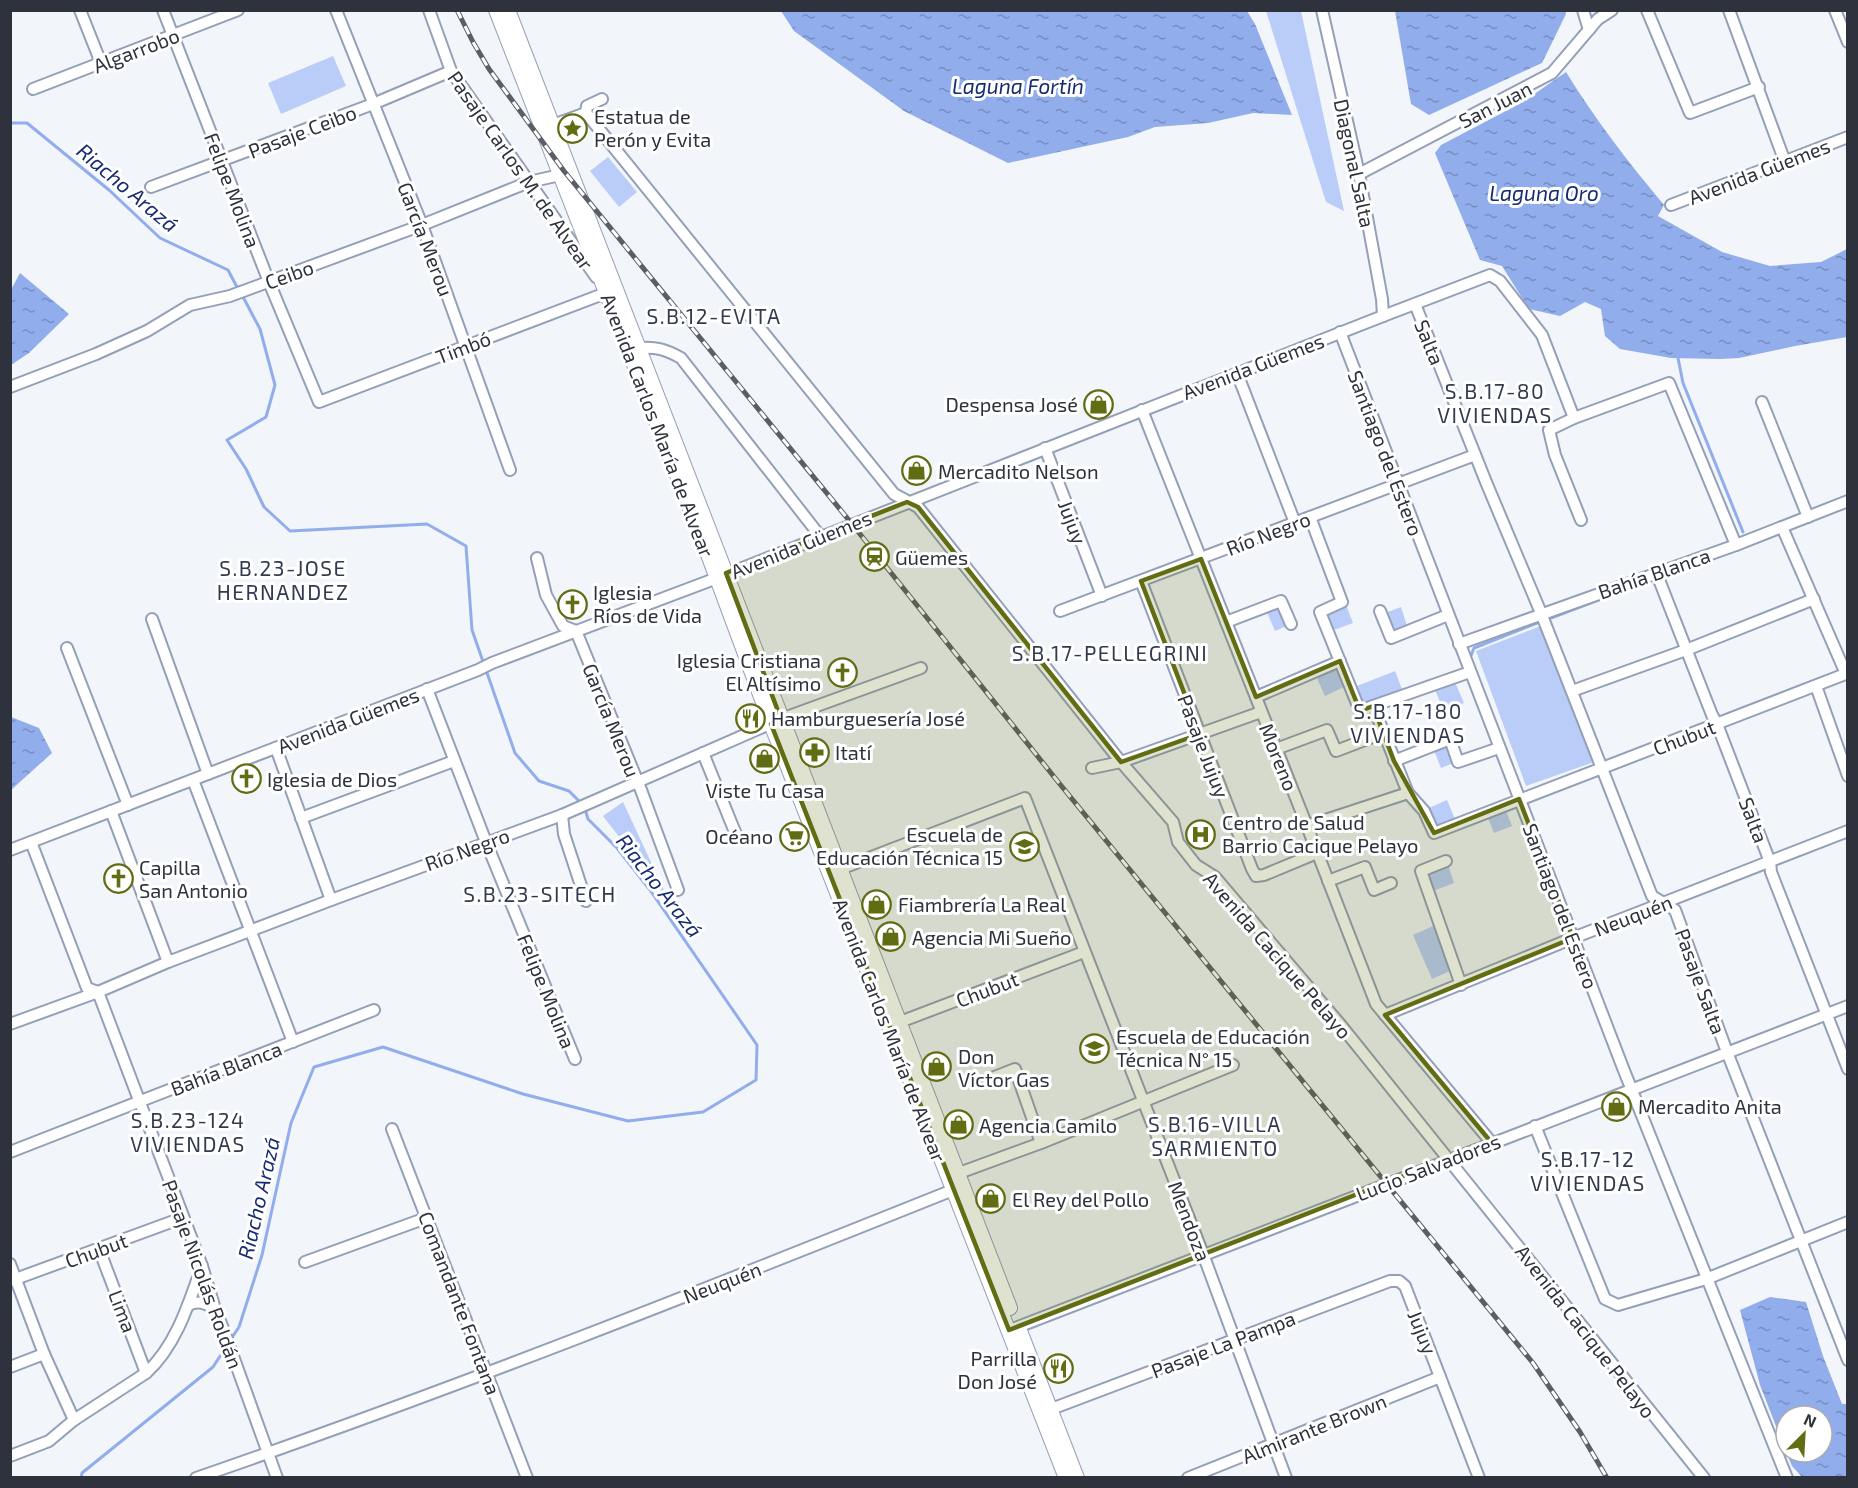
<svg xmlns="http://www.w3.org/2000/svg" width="1858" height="1488" font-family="'Exo 2',sans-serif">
<defs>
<pattern id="water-ripples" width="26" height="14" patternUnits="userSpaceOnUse" patternTransform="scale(1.5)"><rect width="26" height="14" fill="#91adec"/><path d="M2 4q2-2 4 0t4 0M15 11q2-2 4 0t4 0" fill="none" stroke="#778dc0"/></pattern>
</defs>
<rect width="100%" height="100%" fill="#f2f5fa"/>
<g fill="#bacdf9">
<polygon points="1266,11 1301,11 1344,211 1326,202"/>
<polygon points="333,56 346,86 281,114 268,83"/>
<polygon points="608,157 637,192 619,207 590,171"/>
<polygon points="1282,604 1291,624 1275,631 1266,610"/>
<polygon points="1346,605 1353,623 1331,631 1324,613"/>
<polygon points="1401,607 1408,629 1393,634 1385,613"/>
<polygon points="1541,626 1594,762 1526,786 1476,651"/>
<polygon points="1338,666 1346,686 1325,696 1316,676"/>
<polygon points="1395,671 1402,689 1364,704 1357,686"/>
<polygon points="1455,682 1464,703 1444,711 1435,690"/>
<polygon points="1449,742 1456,762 1441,768 1433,748"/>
<polygon points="1447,800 1455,819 1437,826 1429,808"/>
<polygon points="623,802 669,901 603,816"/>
<polygon points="1506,811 1512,826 1494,833 1488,818"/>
<polygon points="1448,865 1454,883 1433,891 1426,872"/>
<polygon points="1433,926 1452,970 1432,979 1413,935"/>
</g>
<g fill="url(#water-ripples)">
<polygon points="781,11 1247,11 1255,24 1292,115 1253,113 1208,123 1155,127 1128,137 1008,163 904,111 794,31"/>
<polygon points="1566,11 1566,14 1542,63 1429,115 1411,104 1395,11"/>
<path d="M 1566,72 C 1595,119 1628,162 1664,205 L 1658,216 L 1722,252 L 1770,266 L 1821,262 L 1847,249 L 1847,337 L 1795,346 L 1739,358 L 1720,359 L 1671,358 L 1620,349 L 1605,336 L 1601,309 L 1585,302 L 1560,316 L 1529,309 L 1502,266 L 1480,260 L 1435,153 L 1441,145 L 1523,102 Z"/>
<polygon points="20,273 69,314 29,353 11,365 11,290"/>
<polygon points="11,717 39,728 52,753 11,790"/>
<polygon points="1770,1297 1806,1302 1823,1356 1842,1404 1847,1404 1847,1477 1802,1477 1792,1466 1786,1452 1822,1452 1822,1416 1786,1416 1786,1452 1760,1385 1740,1310"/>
</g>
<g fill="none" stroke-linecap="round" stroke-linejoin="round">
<g stroke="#91adec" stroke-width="3">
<polyline points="10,123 27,123 109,190 160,238 228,270 238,289"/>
<polyline points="242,295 260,329 275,385 266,417 227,440 246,469 264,507 290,531 427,524 466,546 472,630 515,753 539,781 569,791 582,804"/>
<polyline points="1678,358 1683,383 1743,532"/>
<polyline points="1551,618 1606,597"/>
<polyline points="1471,661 1470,658 1474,648 1537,623"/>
<polyline points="231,1339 239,1327 262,1255 291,1123 314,1067 383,1047 523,1094 628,1121 703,1112 756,1080 757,1045 650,890 617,848 588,819 585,809"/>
<polyline points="81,1478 82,1473 213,1367 226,1347"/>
</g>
<defs>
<g id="minor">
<polyline points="80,10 101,63"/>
<polyline points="163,10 269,282 319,402 611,291"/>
<polyline points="336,10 422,225 510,470"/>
<polyline points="429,10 451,71 596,277"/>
<polyline points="1322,10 1359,174 1382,299 1383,316"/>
<polyline points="1583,10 1589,30"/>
<polyline points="1647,10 1690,113 1759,87"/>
<polyline points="1729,10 1785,162"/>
<polyline points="1835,10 1848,42"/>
<polyline points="33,89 238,10"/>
<polyline points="586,113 894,494 918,507 1121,762 1173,822 1178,842 1196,865 1215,877 1339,1023 1704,1478"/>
<polyline points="586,113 587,106 602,99"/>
<polyline points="547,127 586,113"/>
<polyline points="1359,174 1552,73 1598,19 1612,10"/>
<polyline points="151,187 373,104 451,71"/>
<polyline points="1671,205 1848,137"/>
<polyline points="1415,304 1486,482 1541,613 1652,896 1675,910 1727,1052 1848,1360"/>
<polyline points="1340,332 1623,1068 1787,1478"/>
<path d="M 639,348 C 657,347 665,349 681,358 L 820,536"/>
<polyline points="1237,373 1295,523"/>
<polyline points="10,387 96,354 147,331 190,305 230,296 422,225 529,182 560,175 564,171"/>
<polyline points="1762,402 1808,517"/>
<polyline points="1142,410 1307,826 1376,1004 1491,1142"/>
<polyline points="1045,448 1102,596"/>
<polyline points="1310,517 1342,602 1320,612 1360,711 1373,706 1408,793 1424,811 1434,833 1848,673"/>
<polyline points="1581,520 1555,455 1549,430 1574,418 1669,383 1736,545"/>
<polyline points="1782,527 1846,674"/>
<polyline points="537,558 546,595 563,626 576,631 641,790 678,890"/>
<polyline points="1656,572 1712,715 1717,724 1770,862 1771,872 1848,1069"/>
<polyline points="1141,581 1252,869 1256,876 1264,875 1317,853"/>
<polyline points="1060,611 1475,455"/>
<polyline points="1380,611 1391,638 1448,615"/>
<polyline points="152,619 208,774"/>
<polyline points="1226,622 1281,601 1291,624"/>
<polyline points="1459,644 1736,545 1848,501"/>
<polyline points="67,648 128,805"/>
<polyline points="1816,686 1848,776"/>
<polyline points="427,689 486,842 575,1059"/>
<polyline points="1572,691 1686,650 1814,599"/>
<polyline points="1256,697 1340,661"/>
<polyline points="1373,706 1470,672"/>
<polyline points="276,748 331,900"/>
<polyline points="1276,749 1327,730 1336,751 1383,733"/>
<polyline points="703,753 737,837"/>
<polyline points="1394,761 1450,739 1458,762 1499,748"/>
<polyline points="1092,768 1121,762 1261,712"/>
<polyline points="193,780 293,1042"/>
<polyline points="111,811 168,962"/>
<polyline points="562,815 564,834 586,901"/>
<polyline points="301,818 454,761"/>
<polyline points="1307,826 1408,793"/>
<polyline points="31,842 87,988 98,992"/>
<polyline points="10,850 478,670 492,663 717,578 1383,316 1490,275 1500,281 1542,335 1574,418"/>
<polyline points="1446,861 1421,871 1461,985"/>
<polyline points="835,871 1025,798 1203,1254 1286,1478"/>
<polyline points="1328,881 1365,867 1374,890 1391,883"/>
<polyline points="98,992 202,1266 215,1309 224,1331 277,1478"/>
<polyline points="1385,1015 1573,938 1848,831"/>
<polyline points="10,1024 98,992 168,962 331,900 562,815 781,719 921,668"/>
<polyline points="892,1025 1084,952"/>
<polyline points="987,1080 1015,1069 1041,1143"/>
<polyline points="1535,1126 1605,1299 1618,1305 1706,1279 1848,1222"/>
<polyline points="392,1129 527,1478"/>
<polyline points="10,1152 374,1010"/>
<polyline points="99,1249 146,1373"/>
<polyline points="305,1262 426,1218"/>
<polyline points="10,1264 44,1354 74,1420"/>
<polyline points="10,1281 182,1218"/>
<path d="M 188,1305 C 199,1300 205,1303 215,1309"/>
<polyline points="1010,1330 1848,1006"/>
<polyline points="10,1367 44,1354"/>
<polyline points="1046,1411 1390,1281 1399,1281 1405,1286 1479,1478"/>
<path d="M 10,1456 L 49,1441 L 74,1420 L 146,1373 C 176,1346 189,1303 202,1266"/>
<path d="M 196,1478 C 452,1390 703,1290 953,1190 L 959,1173 L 1041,1143 L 1233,1065"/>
<polyline points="1188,1478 1440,1377"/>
</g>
<g id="major">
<polyline points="496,10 709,557 771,724 1066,1478"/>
<polyline points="508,10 1010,1308"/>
<polyline points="1020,1331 1077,1478"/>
</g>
</defs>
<use href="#minor" stroke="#949fb8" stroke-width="14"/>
<use href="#major" stroke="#949fb8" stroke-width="16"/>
<use href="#minor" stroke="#fff" stroke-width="10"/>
<use href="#major" stroke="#fff" stroke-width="14"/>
<defs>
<polyline id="rail" points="457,10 473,42 489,69 564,171 852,524 1059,783 1533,1363 1580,1432 1607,1478"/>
</defs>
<use href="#rail" stroke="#5a5e67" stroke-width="5"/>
<use href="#rail" stroke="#fff" stroke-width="3" stroke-dasharray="9" stroke-linecap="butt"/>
</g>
<path fill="#626c13" fill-opacity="0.2" stroke="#626c13" stroke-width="4.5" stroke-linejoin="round" d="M 907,502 L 918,507 L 1121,762 L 1200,734 L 1141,581 L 1201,559 L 1256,697 L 1340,661 L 1360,711 L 1373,706 L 1394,761 L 1434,833 L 1519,799 L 1573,938 L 1385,1015 L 1491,1142 L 1009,1330 L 771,724 L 781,719 L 726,573 Z"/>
<defs>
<symbol id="sight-ring" viewBox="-11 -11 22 22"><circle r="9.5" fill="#fff" stroke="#626c13" stroke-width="1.5"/><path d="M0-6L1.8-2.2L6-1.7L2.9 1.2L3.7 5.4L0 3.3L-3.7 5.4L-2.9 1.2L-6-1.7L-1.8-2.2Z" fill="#626c13"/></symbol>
<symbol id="shop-ring" viewBox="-11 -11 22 22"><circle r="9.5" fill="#fff" stroke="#626c13" stroke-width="1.5"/><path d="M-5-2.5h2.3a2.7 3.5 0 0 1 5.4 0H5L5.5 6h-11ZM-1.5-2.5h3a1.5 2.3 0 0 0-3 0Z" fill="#626c13"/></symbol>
<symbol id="station-ring" viewBox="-11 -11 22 22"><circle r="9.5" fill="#fff" stroke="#626c13" stroke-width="1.5"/><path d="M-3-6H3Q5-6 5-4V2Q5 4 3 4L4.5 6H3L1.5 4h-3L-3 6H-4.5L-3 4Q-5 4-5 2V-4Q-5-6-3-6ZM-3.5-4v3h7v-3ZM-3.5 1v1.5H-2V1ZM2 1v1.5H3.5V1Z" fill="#626c13"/></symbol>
<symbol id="church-ring" viewBox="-11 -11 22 22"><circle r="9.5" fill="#fff" stroke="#626c13" stroke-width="1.5"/><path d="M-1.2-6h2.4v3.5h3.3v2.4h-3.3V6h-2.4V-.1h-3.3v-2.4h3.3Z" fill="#626c13"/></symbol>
<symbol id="restaurant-ring" viewBox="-11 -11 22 22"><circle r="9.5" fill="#fff" stroke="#626c13" stroke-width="1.5"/><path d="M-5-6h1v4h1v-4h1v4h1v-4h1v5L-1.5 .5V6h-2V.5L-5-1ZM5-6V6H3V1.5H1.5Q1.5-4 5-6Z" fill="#626c13"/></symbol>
<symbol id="pharmacy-ring" viewBox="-11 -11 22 22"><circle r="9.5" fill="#fff" stroke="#626c13" stroke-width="1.5"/><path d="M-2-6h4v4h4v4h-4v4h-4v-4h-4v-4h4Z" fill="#626c13"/></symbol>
<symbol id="hospital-ring" viewBox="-11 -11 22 22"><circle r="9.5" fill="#fff" stroke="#626c13" stroke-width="1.5"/><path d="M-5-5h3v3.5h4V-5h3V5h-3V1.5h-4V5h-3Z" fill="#626c13"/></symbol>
<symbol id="supermarket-ring" viewBox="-11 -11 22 22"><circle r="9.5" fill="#fff" stroke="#626c13" stroke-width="1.5"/><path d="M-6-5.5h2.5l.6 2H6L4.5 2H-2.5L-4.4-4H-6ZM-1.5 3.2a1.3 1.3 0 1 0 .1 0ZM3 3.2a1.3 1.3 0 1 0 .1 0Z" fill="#626c13"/></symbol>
<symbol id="school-ring" viewBox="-11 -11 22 22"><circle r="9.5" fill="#fff" stroke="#626c13" stroke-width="1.5"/><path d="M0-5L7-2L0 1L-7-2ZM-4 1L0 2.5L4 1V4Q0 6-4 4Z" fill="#626c13"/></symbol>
<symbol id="university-ring" viewBox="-11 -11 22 22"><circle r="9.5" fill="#fff" stroke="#626c13" stroke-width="1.5"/><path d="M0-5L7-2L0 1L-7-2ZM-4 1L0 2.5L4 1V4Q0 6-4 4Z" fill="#626c13"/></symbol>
</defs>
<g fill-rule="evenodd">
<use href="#sight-ring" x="556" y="112" width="33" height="33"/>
<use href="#shop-ring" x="1082" y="388" width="33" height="33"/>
<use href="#shop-ring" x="900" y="454" width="33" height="33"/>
<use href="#station-ring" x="858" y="540" width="33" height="33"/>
<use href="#church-ring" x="556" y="588" width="33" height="33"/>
<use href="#church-ring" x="826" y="656" width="33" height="33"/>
<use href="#restaurant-ring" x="734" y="702" width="33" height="33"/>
<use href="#pharmacy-ring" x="798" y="736" width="33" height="33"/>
<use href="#shop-ring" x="748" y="742" width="33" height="33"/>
<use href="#church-ring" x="230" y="762" width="33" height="33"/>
<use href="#hospital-ring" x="1184" y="818" width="33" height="33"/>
<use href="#supermarket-ring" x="778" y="820" width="33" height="33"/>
<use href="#school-ring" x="1008" y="830" width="33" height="33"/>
<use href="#church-ring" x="102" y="862" width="33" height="33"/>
<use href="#shop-ring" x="860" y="888" width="33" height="33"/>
<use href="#shop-ring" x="874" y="920" width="33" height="33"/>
<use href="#university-ring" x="1078" y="1032" width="33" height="33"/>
<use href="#shop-ring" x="920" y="1050" width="33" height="33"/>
<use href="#shop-ring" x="1600" y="1090" width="33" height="33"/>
<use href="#shop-ring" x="942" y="1108" width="33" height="33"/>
<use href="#shop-ring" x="974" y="1182" width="33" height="33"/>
<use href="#restaurant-ring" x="1042" y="1352" width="33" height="33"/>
</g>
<g text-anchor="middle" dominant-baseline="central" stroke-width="6" stroke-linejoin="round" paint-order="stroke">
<g font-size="20" fill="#2e323c" stroke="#fff">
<text transform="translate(136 50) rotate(-21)">Algarrobo</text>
<text transform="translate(1495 104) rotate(-27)">San Juan</text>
<text transform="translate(302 131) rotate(-21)">Pasaje Ceibo</text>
<text transform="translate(1355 163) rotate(78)">Diagonal Salta</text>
<text transform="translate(521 170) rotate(55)">Pasaje Carlos M. de Alvear</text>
<text transform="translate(1759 171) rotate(-21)">Avenida Güemes</text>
<text transform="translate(233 190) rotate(69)">Felipe Molina</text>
<text transform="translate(426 239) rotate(69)">García Merou</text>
<text transform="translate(289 274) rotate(-20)">Ceibo</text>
<text transform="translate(1430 342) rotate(68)">Salta</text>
<text transform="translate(463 347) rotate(-21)">Timbó</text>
<text transform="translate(1253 366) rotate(-21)">Avenida Güemes</text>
<text transform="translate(658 425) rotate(69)">Avenida Carlos María de Alvear</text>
<text transform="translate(1386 453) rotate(69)">Santiago del Estero</text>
<text transform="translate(1073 522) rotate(69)">Jujuy</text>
<text transform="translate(1268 533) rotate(-21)">Río Negro</text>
<text transform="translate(801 544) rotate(-22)">Avenida Güemes</text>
<text transform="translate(1654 573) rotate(-19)">Bahía Blanca</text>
<text transform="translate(348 720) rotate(-21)">Avenida Güemes</text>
<text transform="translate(612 720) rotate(68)">García Merou</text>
<text transform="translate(1684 737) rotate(-21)">Chubut</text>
<text transform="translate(1204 746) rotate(69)">Pasaje Jujuy</text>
<text transform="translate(1279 757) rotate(68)">Moreno</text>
<text transform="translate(1754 820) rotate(69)">Salta</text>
<text transform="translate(467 849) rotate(-20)">Río Negro</text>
<text transform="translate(1561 906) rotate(69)">Santiago del Estero</text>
<text transform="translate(1633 915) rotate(-21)">Neuquén</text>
<text transform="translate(1278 955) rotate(49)">Avenida Cacique Pelayo</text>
<text transform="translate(1701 981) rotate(70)">Pasaje Salta</text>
<text transform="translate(987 989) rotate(-21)">Chubut</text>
<text transform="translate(547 991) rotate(68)">Felipe Molina</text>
<text transform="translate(890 1030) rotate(69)">Avenida Carlos María de Alvear</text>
<text transform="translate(226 1068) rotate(-21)">Bahía Blanca</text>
<text transform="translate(1428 1167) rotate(-21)">Lucio Salvadores</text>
<text transform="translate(1190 1221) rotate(69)">Mendoza</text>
<text transform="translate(96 1250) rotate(-20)">Chubut</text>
<text transform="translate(203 1274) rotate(70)">Pasaje Nicolás Roldán</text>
<text transform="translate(722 1282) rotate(-21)">Neuquén</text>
<text transform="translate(460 1303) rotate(69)">Comandante Fontana</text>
<text transform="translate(123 1311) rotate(69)">Lima</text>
<text transform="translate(1586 1331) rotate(52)">Avenida Cacique Pelayo</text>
<text transform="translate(1423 1332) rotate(68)">Jujuy</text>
<text transform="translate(1223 1344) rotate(-21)">Pasaje La Pampa</text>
<text transform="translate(1314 1428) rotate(-22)">Almirante Brown</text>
</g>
<g font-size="20" fill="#2e323c" stroke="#fff" text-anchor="start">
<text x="594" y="116">Estatua de<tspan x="594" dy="23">Perón y Evita</tspan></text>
<text x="1078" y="404" text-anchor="end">Despensa José</text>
<text x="938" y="471">Mercadito Nelson</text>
<text x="895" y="557">Güemes</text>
<text x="593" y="592">Iglesia<tspan x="593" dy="23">Ríos de Vida</tspan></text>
<text x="821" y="660" text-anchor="end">Iglesia Cristiana<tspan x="821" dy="23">El Altísimo</tspan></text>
<text x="771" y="718">Hamburguesería José</text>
<text x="835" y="752">Itatí</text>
<text x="267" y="779">Iglesia de Dios</text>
<text x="765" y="790" text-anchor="middle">Viste Tu Casa</text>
<text x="1222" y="822">Centro de Salud<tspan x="1222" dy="23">Barrio Cacique Pelayo</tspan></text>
<text x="1003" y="834" text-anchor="end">Escuela de<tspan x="1003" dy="23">Educación Técnica 15</tspan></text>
<text x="773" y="836" text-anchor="end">Océano</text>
<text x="139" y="867">Capilla<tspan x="139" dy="23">San Antonio</tspan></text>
<text x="898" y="904">Fiambrería La Real</text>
<text x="912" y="937">Agencia Mi Sueño</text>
<text x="1116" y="1036">Escuela de Educación<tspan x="1116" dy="23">Técnica N° 15</tspan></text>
<text x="958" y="1056">Don<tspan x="958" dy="23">Víctor Gas</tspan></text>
<text x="1638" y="1106">Mercadito Anita</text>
<text x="979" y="1125">Agencia Camilo</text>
<text x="1012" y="1199">El Rey del Pollo</text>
<text x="1037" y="1358" text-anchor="end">Parrilla<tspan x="1037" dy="23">Don José</tspan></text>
</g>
<g font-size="21" font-style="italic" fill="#162b73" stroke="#fff">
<text x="1018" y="85">Laguna Fortín</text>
<text transform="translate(128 187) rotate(40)">Riacho Arazá</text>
<text x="1544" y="192">Laguna Oro</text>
<text transform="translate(660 885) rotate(52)">Riacho Arazá</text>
<text transform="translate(258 1198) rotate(-77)">Riacho Arazá</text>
</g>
<g font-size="21" letter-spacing="1.5" fill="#313a4f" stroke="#fff">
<text x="714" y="315">S.B.12-EVITA</text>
<text x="1495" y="390">S.B.17-80<tspan x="1495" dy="24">VIVIENDAS</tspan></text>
<text x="283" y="567">S.B.23-JOSE<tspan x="283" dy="24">HERNANDEZ</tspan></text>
<text x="1110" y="652">S.B.17-PELLEGRINI</text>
<text x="1408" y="710">S.B.17-180<tspan x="1408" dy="24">VIVIENDAS</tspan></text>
<text x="540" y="893">S.B.23-SITECH</text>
<text x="188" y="1119">S.B.23-124<tspan x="188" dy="24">VIVIENDAS</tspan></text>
<text x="1215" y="1123">S.B.16-VILLA<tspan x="1215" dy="24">SARMIENTO</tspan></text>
<text x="1588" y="1158">S.B.17-12<tspan x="1588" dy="24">VIVIENDAS</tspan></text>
</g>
</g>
<rect width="1858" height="1488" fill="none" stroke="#2e323c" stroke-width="24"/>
<g transform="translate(1804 1434) rotate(24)"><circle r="28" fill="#ffffff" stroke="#abadb1" stroke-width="1.5"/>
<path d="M0-4.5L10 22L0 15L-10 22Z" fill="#626c13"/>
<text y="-9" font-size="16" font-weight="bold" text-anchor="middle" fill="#2e323c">N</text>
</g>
</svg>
